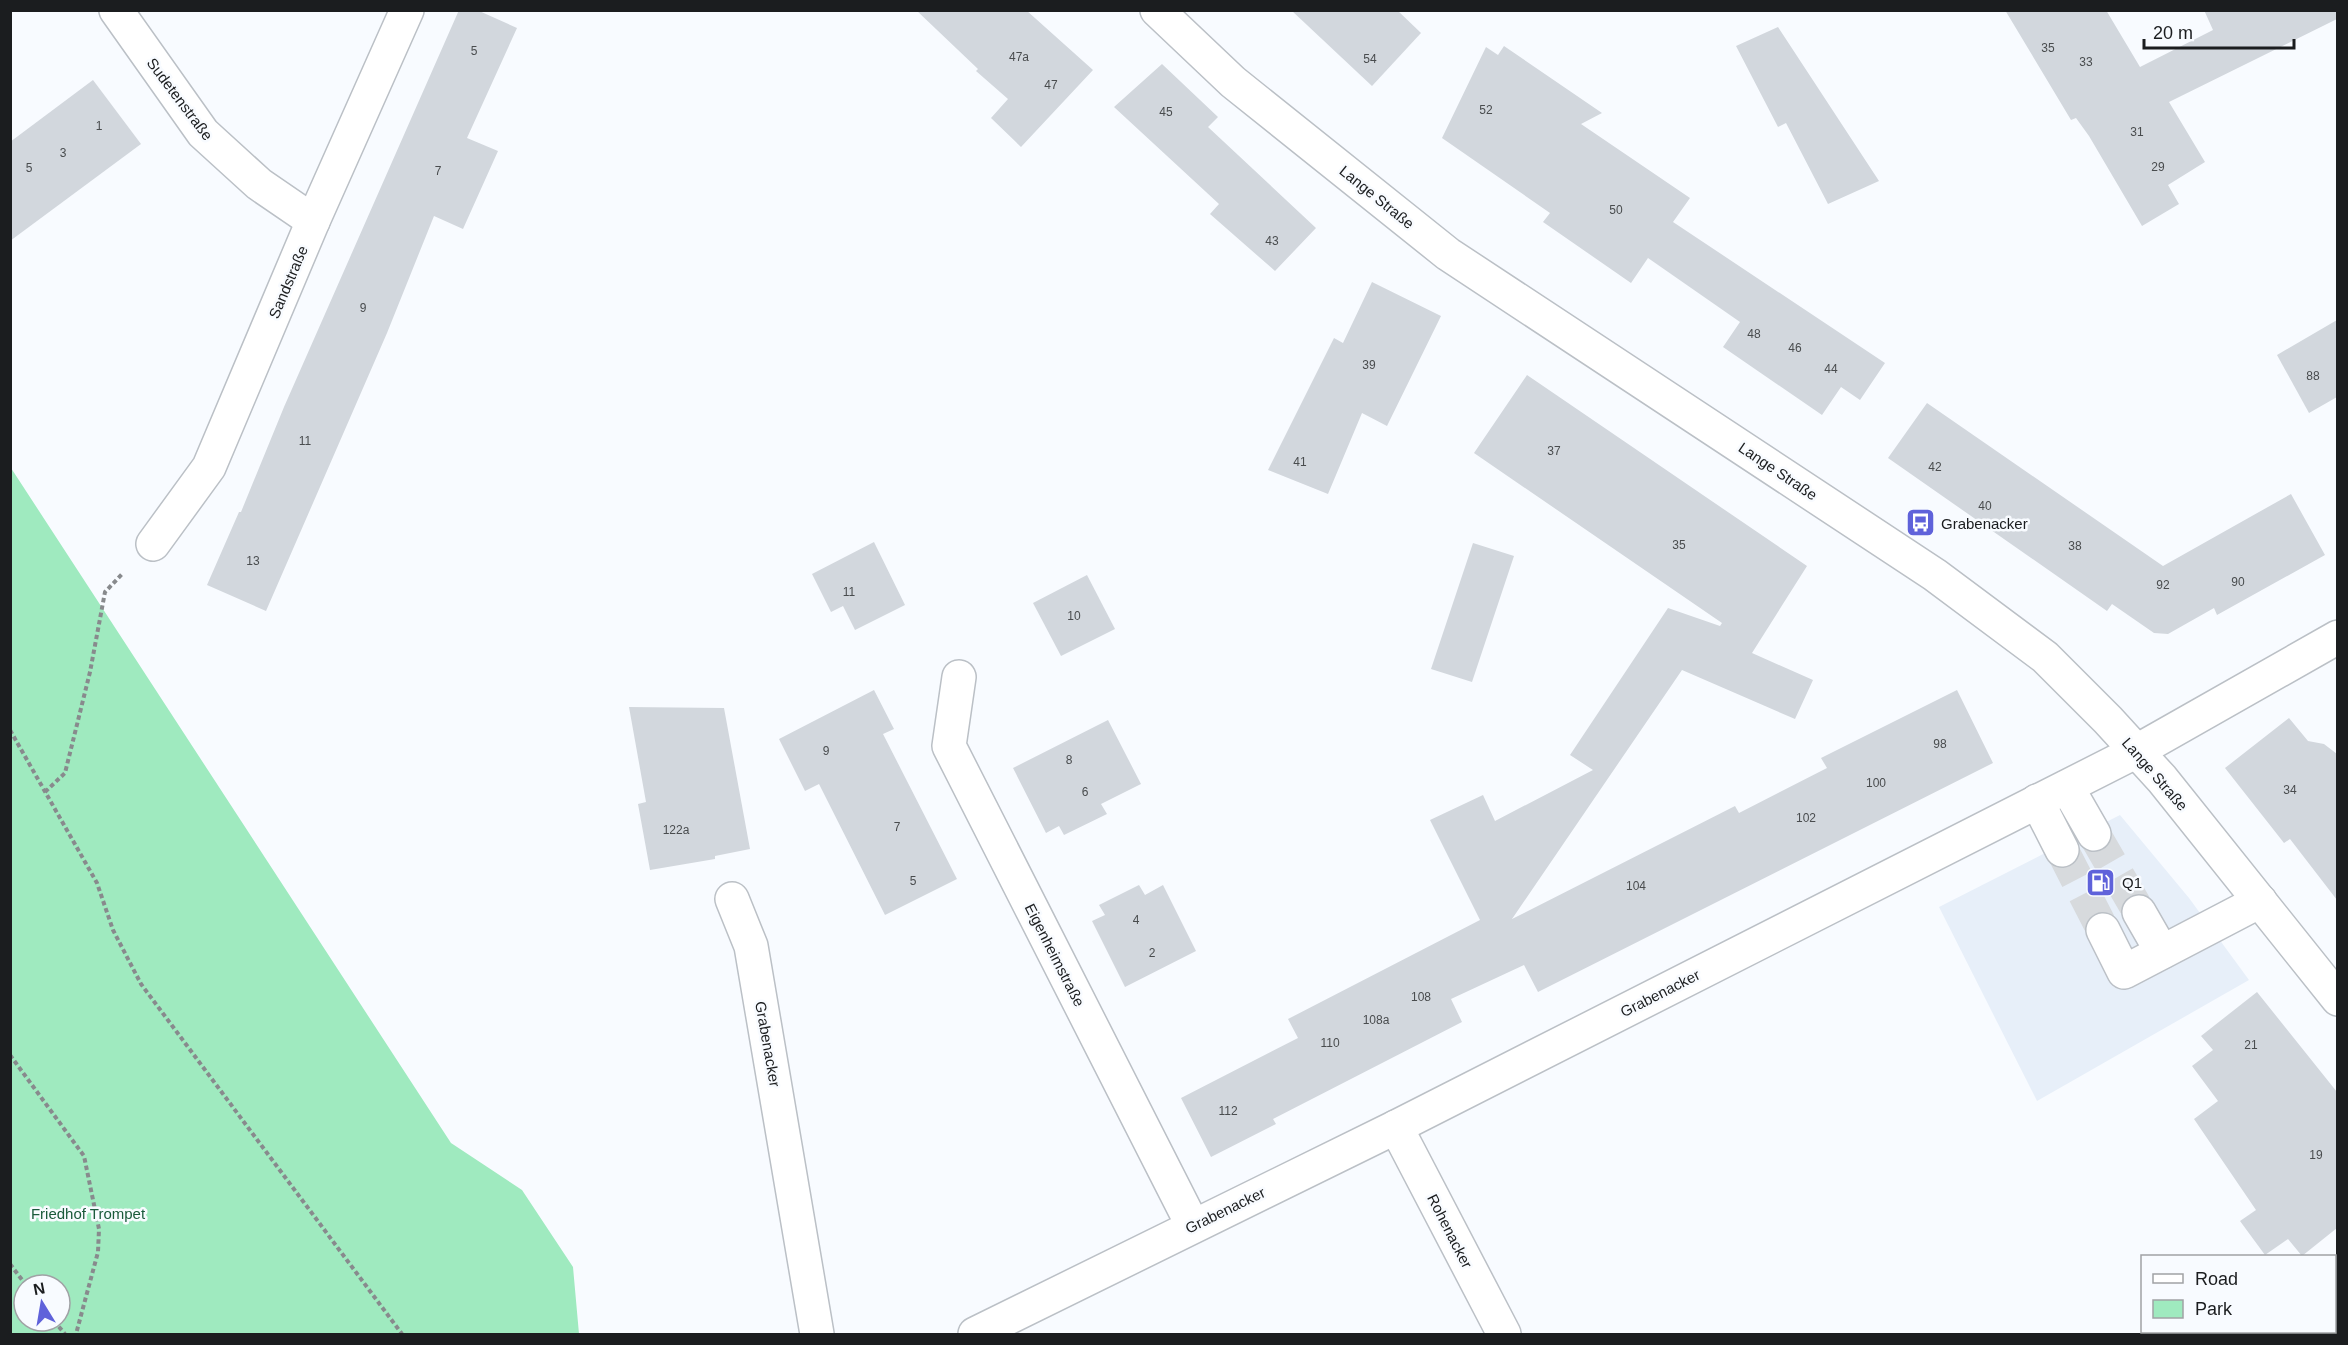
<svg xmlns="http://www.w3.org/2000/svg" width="2348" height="1345" font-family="Arial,sans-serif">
<rect width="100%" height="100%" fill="#f8fbff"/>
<polygon fill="#e7eff9" points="2120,815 2189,898 2249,980 2037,1101 1939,907"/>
<path fill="#9feabf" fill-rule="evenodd" d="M 11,468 L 451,1143 L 522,1190 L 573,1267 L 579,1334 L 11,1334 ZM 24,1285 L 60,1285 L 60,1321 L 24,1321 Z"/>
<g fill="#d2d7dd">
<polygon points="459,10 477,10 517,28 467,138 498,151 463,229 434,216 387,333 266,611 207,585 239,512 241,512 284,407"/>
<polygon points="916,10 1026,10 1093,70 1021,147 991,118 1008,99 976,71 978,69"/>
<polygon points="1291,10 1397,10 1421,33 1372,86"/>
<polygon points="2005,10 2106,10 2140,67 2213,30 2204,10 2337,10 2337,19 2169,102 2205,162 2168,185 2179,204 2142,226 2089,136 2076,118 2071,120"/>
<polygon points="1778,27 1879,181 1828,204 1786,123 1778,127 1736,46"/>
<polygon points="1504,46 1602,113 1581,124 1690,198 1673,222 1885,363 1860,400 1841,387 1822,415 1723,347 1740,322 1648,258 1631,283 1543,222 1550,213 1442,138 1486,47 1498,55"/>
<polygon points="1162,64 1218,117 1208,127 1316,228 1275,271 1210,214 1219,204 1114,107"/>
<polygon points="93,80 141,144 10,241 10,142"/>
<polygon points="1372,282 1441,316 1387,426 1362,413 1328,494 1268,470 1334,338 1343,343"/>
<polygon points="2337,320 2337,397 2309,413 2277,355"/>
<polygon points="1527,375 1807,566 1752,653 1813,680 1795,719 1682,670 1512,919 1735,806 1739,813 1827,768 1821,758 1957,690 1993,763 1538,992 1524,965 1451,999 1462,1022 1273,1119 1276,1124 1211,1157 1181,1098 1298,1038 1288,1019 1480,920 1430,820 1483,795 1495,821 1593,770 1570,755 1668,608 1720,626 1722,623 1474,453"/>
<polygon points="1927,403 2163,566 2291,494 2325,555 2217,615 2214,608 2168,634 2154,633 2112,604 2107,611 1888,458"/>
<polygon points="874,542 905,605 855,630 843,606 831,612 812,574"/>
<polygon points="1473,543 1514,556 1472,682 1431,669"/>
<polygon points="1087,575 1115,629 1061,656 1033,603"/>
<polygon points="874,690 894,729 883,734 957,879 885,915 819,784 805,791 779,739"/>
<polygon points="629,707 724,708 750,849 715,856 715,859 650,870 638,804 646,802"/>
<polygon points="2289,718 2308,741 2324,744 2337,754 2337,900 2290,839 2284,843 2225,768"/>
<polygon points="1108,720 1141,784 1101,804 1107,814 1064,835 1059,826 1046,833 1013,768"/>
<polygon points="1139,885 1145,895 1163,885 1196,951 1125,987 1092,921 1105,915 1099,905"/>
<polygon points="2257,992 2337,1092 2337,1228 2302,1256 2288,1239 2265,1255 2240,1221 2256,1210 2194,1119 2218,1101 2192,1066 2213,1050 2201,1036"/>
</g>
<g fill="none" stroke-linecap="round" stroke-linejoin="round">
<g stroke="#d7dadd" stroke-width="33" stroke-dasharray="33 16" stroke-linecap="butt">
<polyline points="2094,834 2139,912"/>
<polyline points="2062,850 2103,930"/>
</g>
<defs>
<g id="minor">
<polyline points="116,10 203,133 259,184 313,221"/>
<polyline points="1157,10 1233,82 1448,254 1935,575 2045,657 2108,720 2162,779 2338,999"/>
<polyline points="153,544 209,467 313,221 407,10"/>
<polyline points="959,677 949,746 1193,1226"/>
<polyline points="2067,787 2094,834"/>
<polyline points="2037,801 2062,850"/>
<polyline points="732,899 751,946 817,1334"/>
<polyline points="2139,912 2162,952"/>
<polyline points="2103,930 2124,972 2260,901"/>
<polyline points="1396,1127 1504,1334"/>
<polyline points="975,1334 1396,1127 2137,751 2338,637"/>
</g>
</defs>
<use href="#minor" stroke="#bbc0c6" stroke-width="36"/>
<g stroke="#888a8d" stroke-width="4" stroke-dasharray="4.5 3" stroke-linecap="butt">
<polyline points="10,730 97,883 113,930 141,984 402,1334"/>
<polyline points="45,792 65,773 90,672 105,592 123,573"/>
<polyline points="10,1055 84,1156 99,1229 98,1252 76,1334"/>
<polyline points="10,1264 26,1285"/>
<polyline points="54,1321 65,1334"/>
</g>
<use href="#minor" stroke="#fff" stroke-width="33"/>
</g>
<defs>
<symbol id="bus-square" viewBox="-11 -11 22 22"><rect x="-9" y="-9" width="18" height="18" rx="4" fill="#5f62da" stroke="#f8fbff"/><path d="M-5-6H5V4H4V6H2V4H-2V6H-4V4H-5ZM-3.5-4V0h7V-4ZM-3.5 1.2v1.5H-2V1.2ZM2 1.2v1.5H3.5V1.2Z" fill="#fff"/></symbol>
<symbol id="fuel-square" viewBox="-11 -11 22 22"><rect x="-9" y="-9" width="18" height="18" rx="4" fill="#5f62da" stroke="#f8fbff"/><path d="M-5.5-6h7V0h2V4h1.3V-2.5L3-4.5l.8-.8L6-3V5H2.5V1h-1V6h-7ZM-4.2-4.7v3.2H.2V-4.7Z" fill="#fff"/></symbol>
</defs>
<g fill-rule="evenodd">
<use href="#bus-square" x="1904" y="506" width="33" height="33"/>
<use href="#fuel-square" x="2084" y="866" width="33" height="33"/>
</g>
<g text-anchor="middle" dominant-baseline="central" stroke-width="5" stroke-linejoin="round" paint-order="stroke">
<g font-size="12" fill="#494c4e">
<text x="2048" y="48">35</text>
<text x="474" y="51">5</text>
<text x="1019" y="57">47a</text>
<text x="1370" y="59">54</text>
<text x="2086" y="62">33</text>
<text x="1051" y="85">47</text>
<text x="1486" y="110">52</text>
<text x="1166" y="112">45</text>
<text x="99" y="126">1</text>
<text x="2137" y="132">31</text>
<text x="63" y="153">3</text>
<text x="2158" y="167">29</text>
<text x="29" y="168">5</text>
<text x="438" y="171">7</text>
<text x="1616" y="210">50</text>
<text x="1272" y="241">43</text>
<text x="363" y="308">9</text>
<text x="1754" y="334">48</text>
<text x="1795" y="348">46</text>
<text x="1369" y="365">39</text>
<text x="1831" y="369">44</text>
<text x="2313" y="376">88</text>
<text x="305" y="441">11</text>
<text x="1554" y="451">37</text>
<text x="1300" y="462">41</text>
<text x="1935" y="467">42</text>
<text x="1985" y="506">40</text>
<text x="1679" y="545">35</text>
<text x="2075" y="546">38</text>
<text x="253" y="561">13</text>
<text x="2238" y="582">90</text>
<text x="2163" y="585">92</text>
<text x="849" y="592">11</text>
<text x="1074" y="616">10</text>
<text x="1940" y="744">98</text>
<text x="826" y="751">9</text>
<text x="1069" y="760">8</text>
<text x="1876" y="783">100</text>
<text x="2290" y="790">34</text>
<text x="1085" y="792">6</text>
<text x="1806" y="818">102</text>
<text x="897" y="827">7</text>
<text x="676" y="830">122a</text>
<text x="913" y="881">5</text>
<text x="1636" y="886">104</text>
<text x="1136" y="920">4</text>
<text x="1152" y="953">2</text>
<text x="1421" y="997">108</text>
<text x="1376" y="1020">108a</text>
<text x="1330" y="1043">110</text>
<text x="2251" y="1045">21</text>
<text x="1228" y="1111">112</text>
<text x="2316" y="1155">19</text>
</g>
<g font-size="15" fill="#1b1d1f" stroke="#f8fbff">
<text transform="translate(180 99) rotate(53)">Sudetenstraße</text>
<text transform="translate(1377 197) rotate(39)">Lange Straße</text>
<text transform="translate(288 282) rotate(-67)">Sandstraße</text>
<text transform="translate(1778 471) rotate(34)">Lange Straße</text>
<text transform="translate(2155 774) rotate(49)">Lange Straße</text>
<text transform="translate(1055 955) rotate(63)">Eigenheimstraße</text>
<text transform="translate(1660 993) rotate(-27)">Grabenacker</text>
<text transform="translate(768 1044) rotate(80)">Grabenacker</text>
<text transform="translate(1225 1210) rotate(-26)">Grabenacker</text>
<text transform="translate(1450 1231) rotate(63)">Rohenacker</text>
</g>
<g font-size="15" fill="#1b1d1f" stroke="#f8fbff" text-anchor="start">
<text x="1941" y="523">Grabenacker</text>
<text x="2122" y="882">Q1</text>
</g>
<g font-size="15" fill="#1a5a3b" stroke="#f8fbff">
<text x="88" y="1213">Friedhof Trompet</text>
</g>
</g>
<rect width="2348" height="1345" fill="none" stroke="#1b1d1f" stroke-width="24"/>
<rect x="2141" y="1255" width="195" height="78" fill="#f8fbff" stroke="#a0a2a5" stroke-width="1.5"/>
<rect x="2153" y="1274" width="30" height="9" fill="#ffffff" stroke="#a0a2a5" stroke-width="1.5"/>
<text x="2195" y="1285" font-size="18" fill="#1b1d1f">Road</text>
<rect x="2153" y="1300" width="30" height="18" fill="#9feabf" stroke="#a0a2a5" stroke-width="1.5"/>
<text x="2195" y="1315" font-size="18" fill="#1b1d1f">Park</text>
<g transform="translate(42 1303) rotate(349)"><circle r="28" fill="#f8fbff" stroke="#a0a2a5" stroke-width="1.5"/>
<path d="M0-4.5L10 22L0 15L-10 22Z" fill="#5f62da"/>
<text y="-9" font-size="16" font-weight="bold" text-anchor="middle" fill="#1b1d1f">N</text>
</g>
<path d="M2144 39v9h150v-9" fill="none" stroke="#1b1d1f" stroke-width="3"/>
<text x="2153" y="39" font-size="18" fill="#1b1d1f" stroke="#f8fbff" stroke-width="4.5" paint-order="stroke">20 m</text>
</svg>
